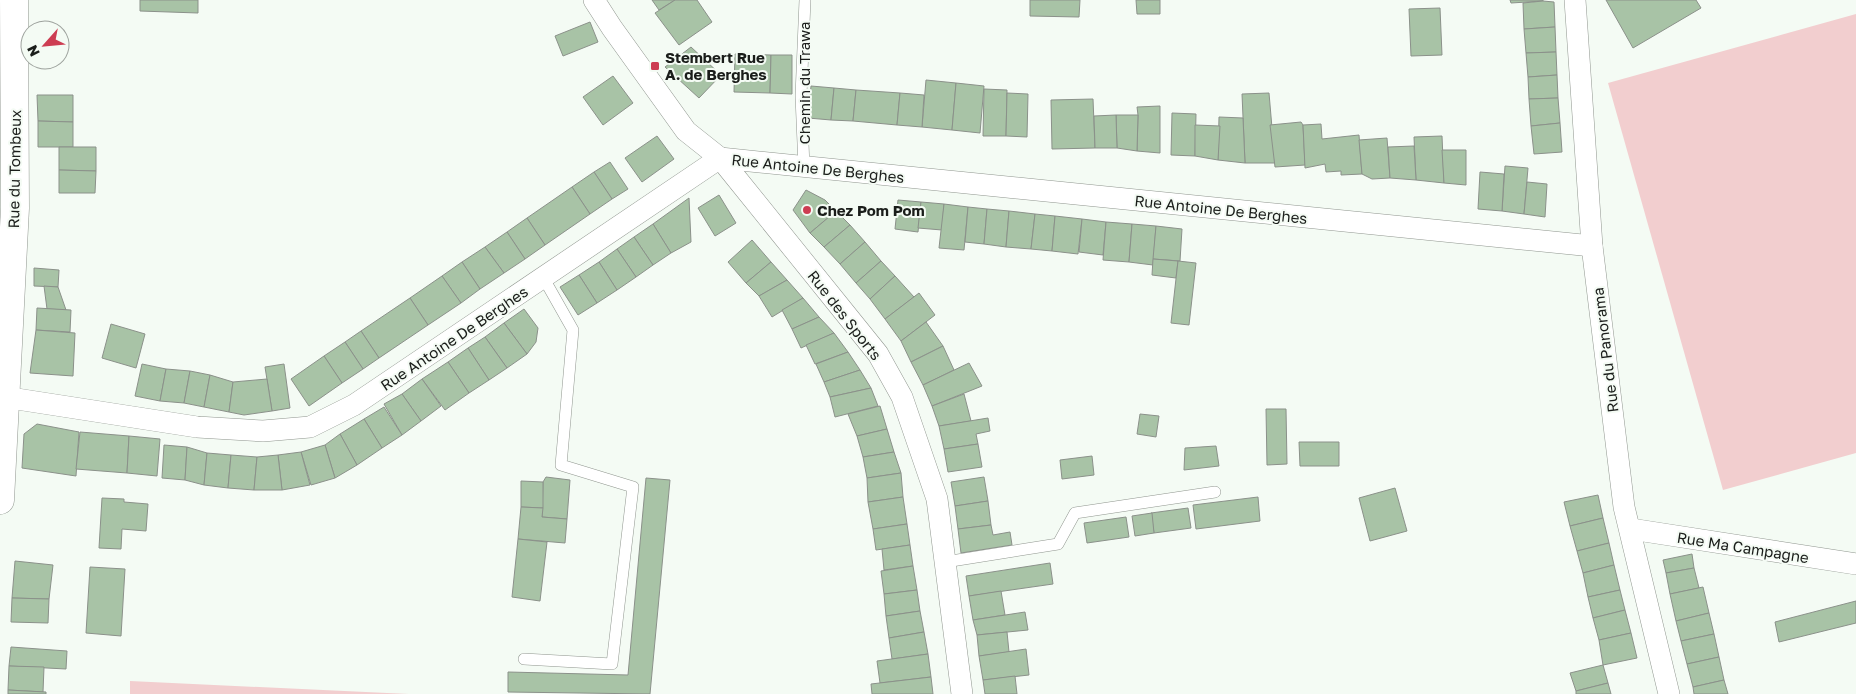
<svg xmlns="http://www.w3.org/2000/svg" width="1856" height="694" font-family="'Golos Text',sans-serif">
<rect width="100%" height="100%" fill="#f4fbf4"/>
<g fill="#f2cecf">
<polygon points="1856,14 1856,453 1723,490 1608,83"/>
<polygon points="130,681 387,693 409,694 130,694"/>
</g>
<g fill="#a8c3a6" stroke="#8b918a">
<polygon points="140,0 198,0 198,13 140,11"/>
<polygon points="652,0 675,0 659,10"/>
<polygon points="675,0 697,0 712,22 679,45 655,13"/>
<polygon points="1030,0 1080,0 1079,17 1030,16"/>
<polygon points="1136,0 1160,0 1160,14 1137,14"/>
<polygon points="1510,0 1543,0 1543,1 1511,3"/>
<polygon points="1606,0 1696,0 1701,8 1633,48"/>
<polygon points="1543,1 1554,2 1555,27 1524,29 1523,3"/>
<polygon points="1440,8 1442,55 1411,56 1409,9"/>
<polygon points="590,22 598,42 563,56 555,36"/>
<polygon points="1555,27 1556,52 1526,53 1524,29"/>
<polygon points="691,47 721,75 699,98 665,67"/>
<polygon points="1556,52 1557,75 1528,77 1526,53"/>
<polygon points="735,54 771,55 770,93 734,92"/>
<polygon points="771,55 792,55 792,94 770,93"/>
<polygon points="1557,75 1558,98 1529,99 1528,77"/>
<polygon points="613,76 633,103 603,125 583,97"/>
<polygon points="926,80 956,83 952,130 922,127"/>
<polygon points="956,83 984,86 980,133 952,130"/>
<polygon points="811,86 834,88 831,120 808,118"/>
<polygon points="834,88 856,90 853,121 831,120"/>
<polygon points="984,89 1007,90 1006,136 983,136"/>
<polygon points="856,90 900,93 897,125 853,121"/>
<polygon points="900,93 924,95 922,127 897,125"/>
<polygon points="1007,93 1028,94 1027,137 1006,136"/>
<polygon points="1269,93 1275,163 1245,163 1242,94"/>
<polygon points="37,95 73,95 73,122 38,121"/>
<polygon points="1558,98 1560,123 1531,126 1529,99"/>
<polygon points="1093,99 1095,148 1052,149 1051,100"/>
<polygon points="1160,106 1160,153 1137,151 1138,115 1137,107"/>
<polygon points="1172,113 1196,114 1195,156 1171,155"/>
<polygon points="1116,115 1138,115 1137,151 1117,148"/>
<polygon points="1116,115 1117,148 1095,148 1094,116"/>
<polygon points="1219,117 1243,118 1245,163 1218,160"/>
<polygon points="38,121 73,122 73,147 38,147"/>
<polygon points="1301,122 1303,125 1305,165 1275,167 1270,125"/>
<polygon points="1560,123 1562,152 1534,154 1531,126"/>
<polygon points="1321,124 1322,139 1359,135 1362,174 1341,175 1341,171 1326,172 1325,164 1305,168 1303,125"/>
<polygon points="1195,125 1220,126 1218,160 1195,156"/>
<polygon points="657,136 674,159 642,182 625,158"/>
<polygon points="1442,136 1444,183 1416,180 1414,137"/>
<polygon points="1387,138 1390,178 1372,179 1362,174 1359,140"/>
<polygon points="1414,146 1416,180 1390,178 1388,147"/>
<polygon points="59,147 96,147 96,171 59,170"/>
<polygon points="1442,150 1466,150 1466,185 1444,183"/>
<polygon points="610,162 628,189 612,199 594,172"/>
<polygon points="1505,166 1528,168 1524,214 1502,211"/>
<polygon points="59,170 96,171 95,193 59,193"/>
<polygon points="594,172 612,199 590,214 572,187"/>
<polygon points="1480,172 1504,174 1502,211 1478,209"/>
<polygon points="1527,182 1547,184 1545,217 1524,214"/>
<polygon points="572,187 590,214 545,245 527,218"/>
<polygon points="806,190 825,200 836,211 810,233 793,210"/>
<polygon points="719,195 736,223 715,236 698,208"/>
<polygon points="689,198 691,242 671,253 653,224"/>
<polygon points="898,200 921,202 918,232 895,229"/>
<polygon points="921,202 944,204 942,230 918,228"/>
<polygon points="944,204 968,207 964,250 939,248"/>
<polygon points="968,207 987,209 984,244 965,242"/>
<polygon points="987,209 1009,211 1006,247 984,244"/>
<polygon points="836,211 850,225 824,247 810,233"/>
<polygon points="1009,211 1035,214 1031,249 1006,247"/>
<polygon points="1035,214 1055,216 1052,251 1031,249"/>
<polygon points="1055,216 1082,219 1078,254 1052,251"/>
<polygon points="527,218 545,245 525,259 507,232"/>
<polygon points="1082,219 1106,222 1103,255 1079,252"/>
<polygon points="1106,222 1132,224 1129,262 1103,260"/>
<polygon points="653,224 671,253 653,265 634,237"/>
<polygon points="1132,224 1156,226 1153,265 1129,262"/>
<polygon points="850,225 865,242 840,264 824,247"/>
<polygon points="1156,226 1182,229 1180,261 1153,259"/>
<polygon points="507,232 525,259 504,273 485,247"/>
<polygon points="634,237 653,265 636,277 617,249"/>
<polygon points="752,240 771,262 746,283 728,262"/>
<polygon points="865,242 881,261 856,283 840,264"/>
<polygon points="485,247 504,273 480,289 462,262"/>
<polygon points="617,249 636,277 617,290 599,262"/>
<polygon points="1153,259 1178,261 1176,278 1152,275"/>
<polygon points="881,261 895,276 870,299 856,283"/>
<polygon points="1178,261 1196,263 1189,325 1171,323"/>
<polygon points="462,262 480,289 461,303 442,276"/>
<polygon points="599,262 617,290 597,303 579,275"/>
<polygon points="771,262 787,280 759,296 746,283"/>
<polygon points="34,268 59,270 58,287 34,286"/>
<polygon points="579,275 597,303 578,315 560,287"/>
<polygon points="442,276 461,303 428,325 410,298"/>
<polygon points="895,276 914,297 885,319 870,299"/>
<polygon points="787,280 803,298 772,317 759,296"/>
<polygon points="44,286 58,287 66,310 47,309"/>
<polygon points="919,293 935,315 901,341 885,319"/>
<polygon points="410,298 428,325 379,358 361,331"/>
<polygon points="803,298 819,317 792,329 782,310"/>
<polygon points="37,308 71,310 70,332 36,330"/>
<polygon points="524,309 538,328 536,342 527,354 504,323"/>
<polygon points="819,317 834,333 801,348 792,329"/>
<polygon points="926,322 943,346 911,362 901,341"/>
<polygon points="504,323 527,354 507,368 485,337"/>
<polygon points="111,324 145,334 136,368 102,358"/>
<polygon points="36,330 75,333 73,376 30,373"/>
<polygon points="361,331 379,358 363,369 345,342"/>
<polygon points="834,333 848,352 815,364 806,345"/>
<polygon points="485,337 507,368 489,380 468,348"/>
<polygon points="345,342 363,369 342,383 324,356"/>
<polygon points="943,346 954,370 923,385 911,362"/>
<polygon points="468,348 489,380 469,393 448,362"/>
<polygon points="848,352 860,370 824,382 816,364"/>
<polygon points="324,356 342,383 309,406 291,379"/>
<polygon points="448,362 469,393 445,410 422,379"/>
<polygon points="969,363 982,386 932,406 923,385"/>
<polygon points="142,364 166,369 160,401 135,396"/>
<polygon points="284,364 290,408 272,411 265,367"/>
<polygon points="166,369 190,371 184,403 160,401"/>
<polygon points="860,370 871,388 830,397 824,382"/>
<polygon points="190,371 210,375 204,407 184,403"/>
<polygon points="210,375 233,382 229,412 204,407"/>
<polygon points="267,379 272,411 244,415 229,412 233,382"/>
<polygon points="422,379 441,406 421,421 402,394"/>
<polygon points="871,388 878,406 835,417 830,397"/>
<polygon points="402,394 421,421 402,435 384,404"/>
<polygon points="964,394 971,421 939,426 932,406"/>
<polygon points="880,406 887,429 857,436 848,414"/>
<polygon points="384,407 402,435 382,448 364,419"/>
<polygon points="1266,409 1286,409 1287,464 1267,465"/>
<polygon points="1140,414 1159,416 1156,437 1137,434"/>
<polygon points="988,418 990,431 976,434 978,444 944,449 939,426"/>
<polygon points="364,419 382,448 357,465 340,434"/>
<polygon points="37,424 79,432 76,476 22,468 24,434"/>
<polygon points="887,429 894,452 863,457 857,436"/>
<polygon points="80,432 129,436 127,473 76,469"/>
<polygon points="340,434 357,465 335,478 325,445"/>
<polygon points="129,436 160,439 157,476 127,473"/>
<polygon points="1299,442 1339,442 1339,466 1300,466"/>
<polygon points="978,444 982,467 948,472 944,449"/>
<polygon points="164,445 187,447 185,480 162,478"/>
<polygon points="325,445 335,478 311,485 301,452"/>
<polygon points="1216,446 1219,466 1184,470 1185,448"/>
<polygon points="187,447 207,453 204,485 185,480"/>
<polygon points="301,452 310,485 282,490 278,455"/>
<polygon points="894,452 901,473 867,478 863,457"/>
<polygon points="207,453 231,455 228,488 204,485"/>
<polygon points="231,455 257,457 254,490 228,488"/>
<polygon points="278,455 282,490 254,490 257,457"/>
<polygon points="1092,456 1094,475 1062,479 1060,460"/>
<polygon points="901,473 903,497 868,502 867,478"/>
<polygon points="546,477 570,480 567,519 542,517 543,482"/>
<polygon points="984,477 988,501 955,506 951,482"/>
<polygon points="646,478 670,480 650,694 508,692 508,672 628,675"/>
<polygon points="521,481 543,482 543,508 521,507"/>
<polygon points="1395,488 1407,531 1370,541 1359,498"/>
<polygon points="1598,495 1603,518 1570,526 1564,502"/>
<polygon points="903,497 907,524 873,529 868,502"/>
<polygon points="1258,497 1260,521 1196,529 1193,505"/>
<polygon points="102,498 124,499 124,502 148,504 146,531 122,529 121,549 99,548"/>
<polygon points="988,501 991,525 958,529 955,506"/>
<polygon points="521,507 543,508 542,517 567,519 565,543 518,539"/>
<polygon points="1188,508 1191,528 1154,533 1151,513"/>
<polygon points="1152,513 1154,533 1135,536 1132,516"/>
<polygon points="1126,517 1129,537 1087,543 1084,523"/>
<polygon points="1603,518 1609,543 1577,551 1570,526"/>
<polygon points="907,524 910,545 876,550 873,529"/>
<polygon points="991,525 993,535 1010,532 1012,545 961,553 958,529"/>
<polygon points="518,539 547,542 540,601 512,597"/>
<polygon points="1609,543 1614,565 1583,573 1577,551"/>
<polygon points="910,545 913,566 884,570 882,549"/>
<polygon points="1692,554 1694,568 1666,573 1663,560"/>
<polygon points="15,561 53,565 49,599 12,598"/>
<polygon points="1050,563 1053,584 969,596 966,576"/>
<polygon points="1614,565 1620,590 1588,597 1583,573"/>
<polygon points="913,566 917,590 884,594 881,571"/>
<polygon points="90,567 125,569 121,636 86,633"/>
<polygon points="1694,568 1699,588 1670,594 1666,573"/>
<polygon points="1703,587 1709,613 1676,621 1670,594"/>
<polygon points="917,590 920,611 886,616 884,594"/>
<polygon points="1620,590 1625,610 1593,618 1588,597"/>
<polygon points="1001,591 1005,615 973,620 969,596"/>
<polygon points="12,598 49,599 48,623 11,622"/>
<polygon points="1856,601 1856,623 1779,642 1775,622"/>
<polygon points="1625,610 1631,633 1599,640 1593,618"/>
<polygon points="920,611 924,632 889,638 886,616"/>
<polygon points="1025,612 1028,630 977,635 973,620"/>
<polygon points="1709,613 1714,634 1681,641 1676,621"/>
<polygon points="924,632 928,654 892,659 889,638"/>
<polygon points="1007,632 1009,652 979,656 977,635"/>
<polygon points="1631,633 1637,658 1603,665 1599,640"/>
<polygon points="1714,634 1719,657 1687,664 1681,641"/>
<polygon points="11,647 67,651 66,669 9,666"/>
<polygon points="1026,649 1029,675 983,680 979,656"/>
<polygon points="928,654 931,677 880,683 877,661"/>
<polygon points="1719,657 1724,680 1693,687 1687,664"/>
<polygon points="1603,665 1608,683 1576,691 1570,673"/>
<polygon points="9,666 44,667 43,692 8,690"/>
<polygon points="1015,676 1017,694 985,694 983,680"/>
<polygon points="931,677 933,694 872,694 871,684"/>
<polygon points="1724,680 1728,694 1694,694 1693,687"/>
<polygon points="1608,683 1611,694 1576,694 1576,691"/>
<polygon points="8,690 46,692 46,694 8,694"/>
</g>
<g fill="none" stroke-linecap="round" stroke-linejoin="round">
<defs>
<g id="service">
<polyline points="804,167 801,96 805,0"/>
<polyline points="945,562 1058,544 1075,513 1215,492"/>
<polyline points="524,659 612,664 633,487 561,465 573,330 543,277"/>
</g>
<g id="minor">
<polyline points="594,0 612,28 686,131 720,158 878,354 902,397 937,499 962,694"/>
<polyline points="1575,0 1592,246 1624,507 1669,694"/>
<polyline points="4,397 197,427 263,431 310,427 354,405 720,158 1592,246"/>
<polyline points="1631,529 1856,564"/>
</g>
<polyline id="tertiary" points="0,500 15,208 14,0"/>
</defs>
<use href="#service" stroke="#90968f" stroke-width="12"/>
<use href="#minor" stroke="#90968f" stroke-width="22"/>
<use href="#tertiary" stroke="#90968f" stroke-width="29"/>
<use href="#service" stroke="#fff" stroke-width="11"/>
<use href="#minor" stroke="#fff" stroke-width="21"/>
<use href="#tertiary" stroke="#fff" stroke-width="28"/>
</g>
<g fill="#cd3d52" stroke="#f4fbf4" stroke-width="2">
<rect x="650" y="61" width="10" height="10" rx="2.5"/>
<circle cx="807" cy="210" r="5"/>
</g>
<g text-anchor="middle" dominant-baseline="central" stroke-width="4" stroke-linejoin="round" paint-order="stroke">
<g font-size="15" font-weight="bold" fill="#1a1d1a" stroke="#f4fbf4" text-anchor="start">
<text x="665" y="57">Stembert Rue<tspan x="665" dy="17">A. de Berghes</tspan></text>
<text x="817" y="210">Chez Pom Pom</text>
</g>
<g font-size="15" fill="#1a1d1a" stroke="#f4fbf4">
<text transform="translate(804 83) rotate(-90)">Chemin du Trawa</text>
<text transform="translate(818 168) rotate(6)">Rue Antoine De Berghes</text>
<text transform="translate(14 169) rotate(-89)">Rue du Tombeux</text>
<text transform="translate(1221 209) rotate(6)">Rue Antoine De Berghes</text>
<text transform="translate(845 315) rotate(52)">Rue des Sports</text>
<text transform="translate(454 338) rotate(-34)">Rue Antoine De Berghes</text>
<text transform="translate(1605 350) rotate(-97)">Rue du Panorama</text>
<text transform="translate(1743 547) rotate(9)">Rue Ma Campagne</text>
</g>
</g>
<g transform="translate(45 45) rotate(243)"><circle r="24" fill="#f4fbf4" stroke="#9da29d"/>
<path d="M0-4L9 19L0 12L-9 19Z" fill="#cd3d52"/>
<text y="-8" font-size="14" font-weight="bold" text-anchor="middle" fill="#1a1d1a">N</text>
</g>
</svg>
